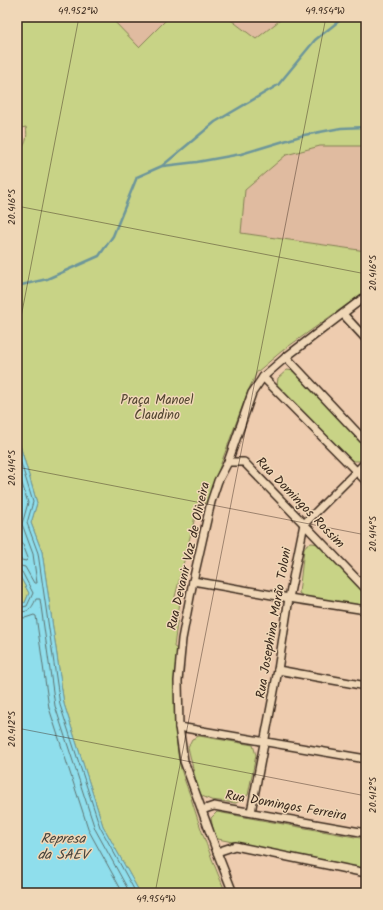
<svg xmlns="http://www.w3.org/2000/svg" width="383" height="910" font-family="Kalam,sans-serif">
<rect width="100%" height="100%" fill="#eeccaf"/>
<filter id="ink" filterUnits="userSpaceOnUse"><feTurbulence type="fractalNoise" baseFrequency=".025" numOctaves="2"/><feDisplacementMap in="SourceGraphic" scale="8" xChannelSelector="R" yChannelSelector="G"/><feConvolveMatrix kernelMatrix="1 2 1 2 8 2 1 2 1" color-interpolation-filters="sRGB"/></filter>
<g filter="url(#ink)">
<g fill="#e0bba0">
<polygon points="110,17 169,17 139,48"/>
<polygon points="227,17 284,17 256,39"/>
<polygon points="320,146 366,146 366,251 241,233 245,190 286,155"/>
</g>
<g fill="#c8d386" stroke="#827e52">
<path d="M 17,17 L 110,17 L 139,47 L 169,17 L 227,17 L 256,39 L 284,17 L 366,17 L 366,146 L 320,146 L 286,155 L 245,190 L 241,233 L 366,251 L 366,291 L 282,351 L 257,372 L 248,391 L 207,501 L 203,504 L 198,505 L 175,597 L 180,601 L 174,647 L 179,650 C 174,686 173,723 179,760 C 181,772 186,784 190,795 C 200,828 212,861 226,893 L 140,893 L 103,826 L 64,704 L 42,552 L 31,523 L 37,503 L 17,435 L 17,152 C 26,147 28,137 26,127 L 17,129 Z"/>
<polygon points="287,370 294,371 366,447 366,455 360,461 352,461 277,385 278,378"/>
<polygon points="312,543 318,544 366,593 365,604 360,606 303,596 299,593 304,549 307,544"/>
<polygon points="17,571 29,593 25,603 17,599"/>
<polygon points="199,736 253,745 256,755 248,795 236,803 211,800 202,796 198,790 188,747 192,739"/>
<polygon points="217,812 366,839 366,870 218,839 214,835 211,818"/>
</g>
<polygon fill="#8fdeec" stroke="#6d969a" points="17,435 37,503 31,523 42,552 64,704 103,826 140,893 17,893 17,599 25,603 29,593 17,571"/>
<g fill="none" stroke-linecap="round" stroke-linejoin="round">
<g stroke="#5d7270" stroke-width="1">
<polyline points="17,450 33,502 27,523 38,553 60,705 100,827 136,893"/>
<polyline points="17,467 28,503 22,524 33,554 37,583 34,583 25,567 17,565"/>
<polyline points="17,529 28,558 26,561 17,559"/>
<polyline points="17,570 22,572 33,593 27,606 23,607 17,604"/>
<path d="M 17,610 C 28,615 32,608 36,599 L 40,599 L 55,706 L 95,829 L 130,893"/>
<polyline points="17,616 25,618 34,615 36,616 49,708 89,831 123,893"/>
</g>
<g stroke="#6d969a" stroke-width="2.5">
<polyline points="163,166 197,162 241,154 304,135 341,128 366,127"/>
<polyline points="17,286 47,279 99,256 113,236 137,177 162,166 215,122 278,85 315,40 344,17"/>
</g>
<defs>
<g id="minor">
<polyline points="343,314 366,339"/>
<polyline points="286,357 366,442"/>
<polyline points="263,377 366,481"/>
<polyline points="228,462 244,462 304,524 366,589"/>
<polyline points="193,581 289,598 366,610"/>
<polyline points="278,670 366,686"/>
<polyline points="179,727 366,759"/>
<polyline points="202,810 214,806 366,833"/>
<polyline points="251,812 278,670 289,598 304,524 366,462"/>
<polyline points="217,852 235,846 366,873"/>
<polyline points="233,893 217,852 184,761 179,727 178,681 182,639 193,581 211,502 218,481 228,462 252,393 263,377 286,357 366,296"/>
</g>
</defs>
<use href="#minor" stroke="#3b2a1e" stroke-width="10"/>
<use href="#minor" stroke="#f0d7b7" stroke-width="7"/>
</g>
</g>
<path fill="none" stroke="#3b2a1e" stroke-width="1" stroke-opacity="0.45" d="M 17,206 L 366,274M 17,338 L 79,17M 17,467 L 366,535M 17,728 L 366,796M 155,893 L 326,17"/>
<g text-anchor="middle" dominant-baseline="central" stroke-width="3" stroke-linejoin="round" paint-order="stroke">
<g font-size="13" fill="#50432e" stroke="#f0d7b7">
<text x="157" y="400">Praça Manoel<tspan x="157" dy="15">Claudino</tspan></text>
</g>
<g font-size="13" fill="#3b2a1e" stroke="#f0d7b7">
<text transform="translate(300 503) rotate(46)">Rua Domingos Rossim</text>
<text transform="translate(189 556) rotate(-77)">Rua Devanir Vaz de Oliveira</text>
<text transform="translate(274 623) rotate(-80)">Rua Josephina Marão Toloni</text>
<text transform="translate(286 806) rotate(10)">Rua Domingos Ferreira</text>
</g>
<g font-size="14" font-style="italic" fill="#48453d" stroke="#f0d7b7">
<text x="63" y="839">Represa<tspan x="63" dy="16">da SAEV</tspan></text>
</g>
</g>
<rect width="383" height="910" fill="none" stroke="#f0d7b7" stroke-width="44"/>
<rect x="22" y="22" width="339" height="866" fill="none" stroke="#3b2a1e" stroke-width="1.5"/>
<g font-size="10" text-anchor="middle" fill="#3b2a1e">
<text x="78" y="14">49.952°W</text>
<text x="325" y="14">49.954°W</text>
<text transform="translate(11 207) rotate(-90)" y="4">20.416°S</text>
<text transform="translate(372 273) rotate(-90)" y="4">20.416°S</text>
<text transform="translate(11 468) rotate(-90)" y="4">20.414°S</text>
<text transform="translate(372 534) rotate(-90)" y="4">20.414°S</text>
<text transform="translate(11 729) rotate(-90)" y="4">20.412°S</text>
<text transform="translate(372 795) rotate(-90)" y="4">20.412°S</text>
<text x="156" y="902">49.954°W</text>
</g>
</svg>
